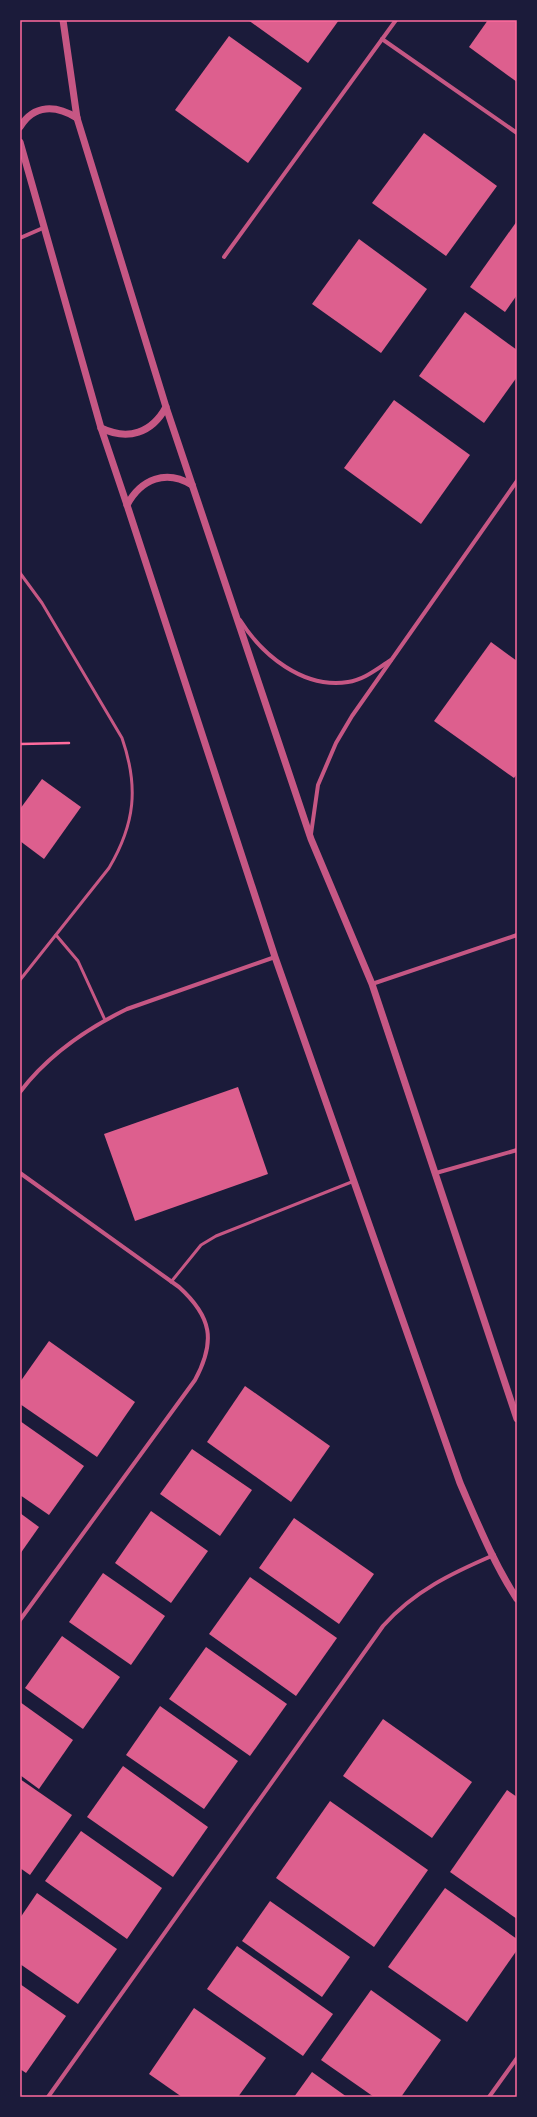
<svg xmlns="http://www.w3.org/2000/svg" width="537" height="2117" font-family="'PT Serif',serif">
<rect width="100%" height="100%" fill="#1b1b3a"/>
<g fill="#dd5f8e">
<polygon points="248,20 339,20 308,63"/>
<polygon points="488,20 517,20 517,82 469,47"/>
<polygon points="229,36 302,88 248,163 175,110"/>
<polygon points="424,133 497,186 446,256 372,203"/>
<polygon points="517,221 517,295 505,312 470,287"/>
<polygon points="359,239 427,289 381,353 312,304"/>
<polygon points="465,312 517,350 517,377 484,423 419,376"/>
<polygon points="394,400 470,455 421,524 344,468"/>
<polygon points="491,642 517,661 517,774 514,778 434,721"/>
<polygon points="42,779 81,807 44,859 20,841 20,809"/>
<polygon points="238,1087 268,1174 135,1221 104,1134"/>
<polygon points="49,1341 135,1402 97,1457 20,1404 20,1382"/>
<polygon points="245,1386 330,1446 291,1502 207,1442"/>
<polygon points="20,1421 84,1466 49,1515 20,1495"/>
<polygon points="192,1449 252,1490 220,1536 160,1494"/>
<polygon points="151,1511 208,1551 171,1603 115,1563"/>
<polygon points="20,1513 39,1527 20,1554"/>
<polygon points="294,1518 374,1574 339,1624 259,1568"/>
<polygon points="103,1573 165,1616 131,1665 69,1622"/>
<polygon points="250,1577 337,1638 296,1696 209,1634"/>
<polygon points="62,1636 120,1677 83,1729 25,1688"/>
<polygon points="206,1647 287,1704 250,1756 169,1699"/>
<polygon points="20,1702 73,1740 39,1789 20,1775"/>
<polygon points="160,1706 238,1761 204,1809 126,1755"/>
<polygon points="383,1719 472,1782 432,1838 343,1776"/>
<polygon points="123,1766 208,1827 173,1877 87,1817"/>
<polygon points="20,1779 72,1815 30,1875 20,1868"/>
<polygon points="507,1790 517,1797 517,1919 450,1872"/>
<polygon points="330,1801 428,1870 374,1947 276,1878"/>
<polygon points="81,1831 162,1888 127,1939 45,1881"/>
<polygon points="445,1888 517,1939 517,1950 467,2022 388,1967"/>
<polygon points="37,1893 117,1949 78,2004 20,1964 20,1918"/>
<polygon points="270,1901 350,1957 322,1997 242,1941"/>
<polygon points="237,1946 333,2014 303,2056 207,1989"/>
<polygon points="20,1984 66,2016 26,2073 20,2069"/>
<polygon points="371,1990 441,2040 401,2097 374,2097 321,2060"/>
<polygon points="194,2008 266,2058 238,2097 182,2097 149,2074"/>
<polygon points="312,2072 347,2097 294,2097"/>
</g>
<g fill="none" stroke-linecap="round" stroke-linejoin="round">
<polyline stroke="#ff6b9d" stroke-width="2.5" points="20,744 69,743"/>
<g stroke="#c65784" stroke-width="3">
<path d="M 20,573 L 42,603 L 122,738 C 139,787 135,824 109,868 L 20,980"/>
<polyline points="56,935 78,961 105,1020"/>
<polyline points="171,1282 201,1245 216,1236 354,1181"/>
</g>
<g stroke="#c65784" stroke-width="4">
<polyline points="382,39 517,133"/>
<polyline points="20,238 43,228"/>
<polyline points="224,257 396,20"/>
<path d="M 240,620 C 262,655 303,689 348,682 C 364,680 378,668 391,660"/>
<polyline points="311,834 318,785 336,743 352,716 517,481"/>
<polyline points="372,984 517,935"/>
<path d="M 20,1092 C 48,1055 86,1029 127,1009 L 275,957"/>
<path d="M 20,1173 L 179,1287 C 212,1317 216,1341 195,1380 L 20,1620"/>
<polyline points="436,1173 517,1150"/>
<path d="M 48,2097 L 383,1626 C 414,1591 452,1573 494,1555"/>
<polyline points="489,2097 517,2058"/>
</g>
<g stroke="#c65784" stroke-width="7">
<polyline points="63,20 77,118 166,407 311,839 372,984 517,1419"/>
<path d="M 20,127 C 34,104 56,105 77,118"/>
<path d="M 20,142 L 101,428 L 127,505 L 275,957 L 460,1483 C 477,1522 494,1564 517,1599"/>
<path d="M 101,428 C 128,441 152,433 166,407"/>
<path d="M 127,505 C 141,479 166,469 192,485"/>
</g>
</g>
<rect width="537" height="2117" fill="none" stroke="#1b1b3a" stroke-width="42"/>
<rect x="21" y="21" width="495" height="2075" fill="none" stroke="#ff6b9d" stroke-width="1.5"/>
</svg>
